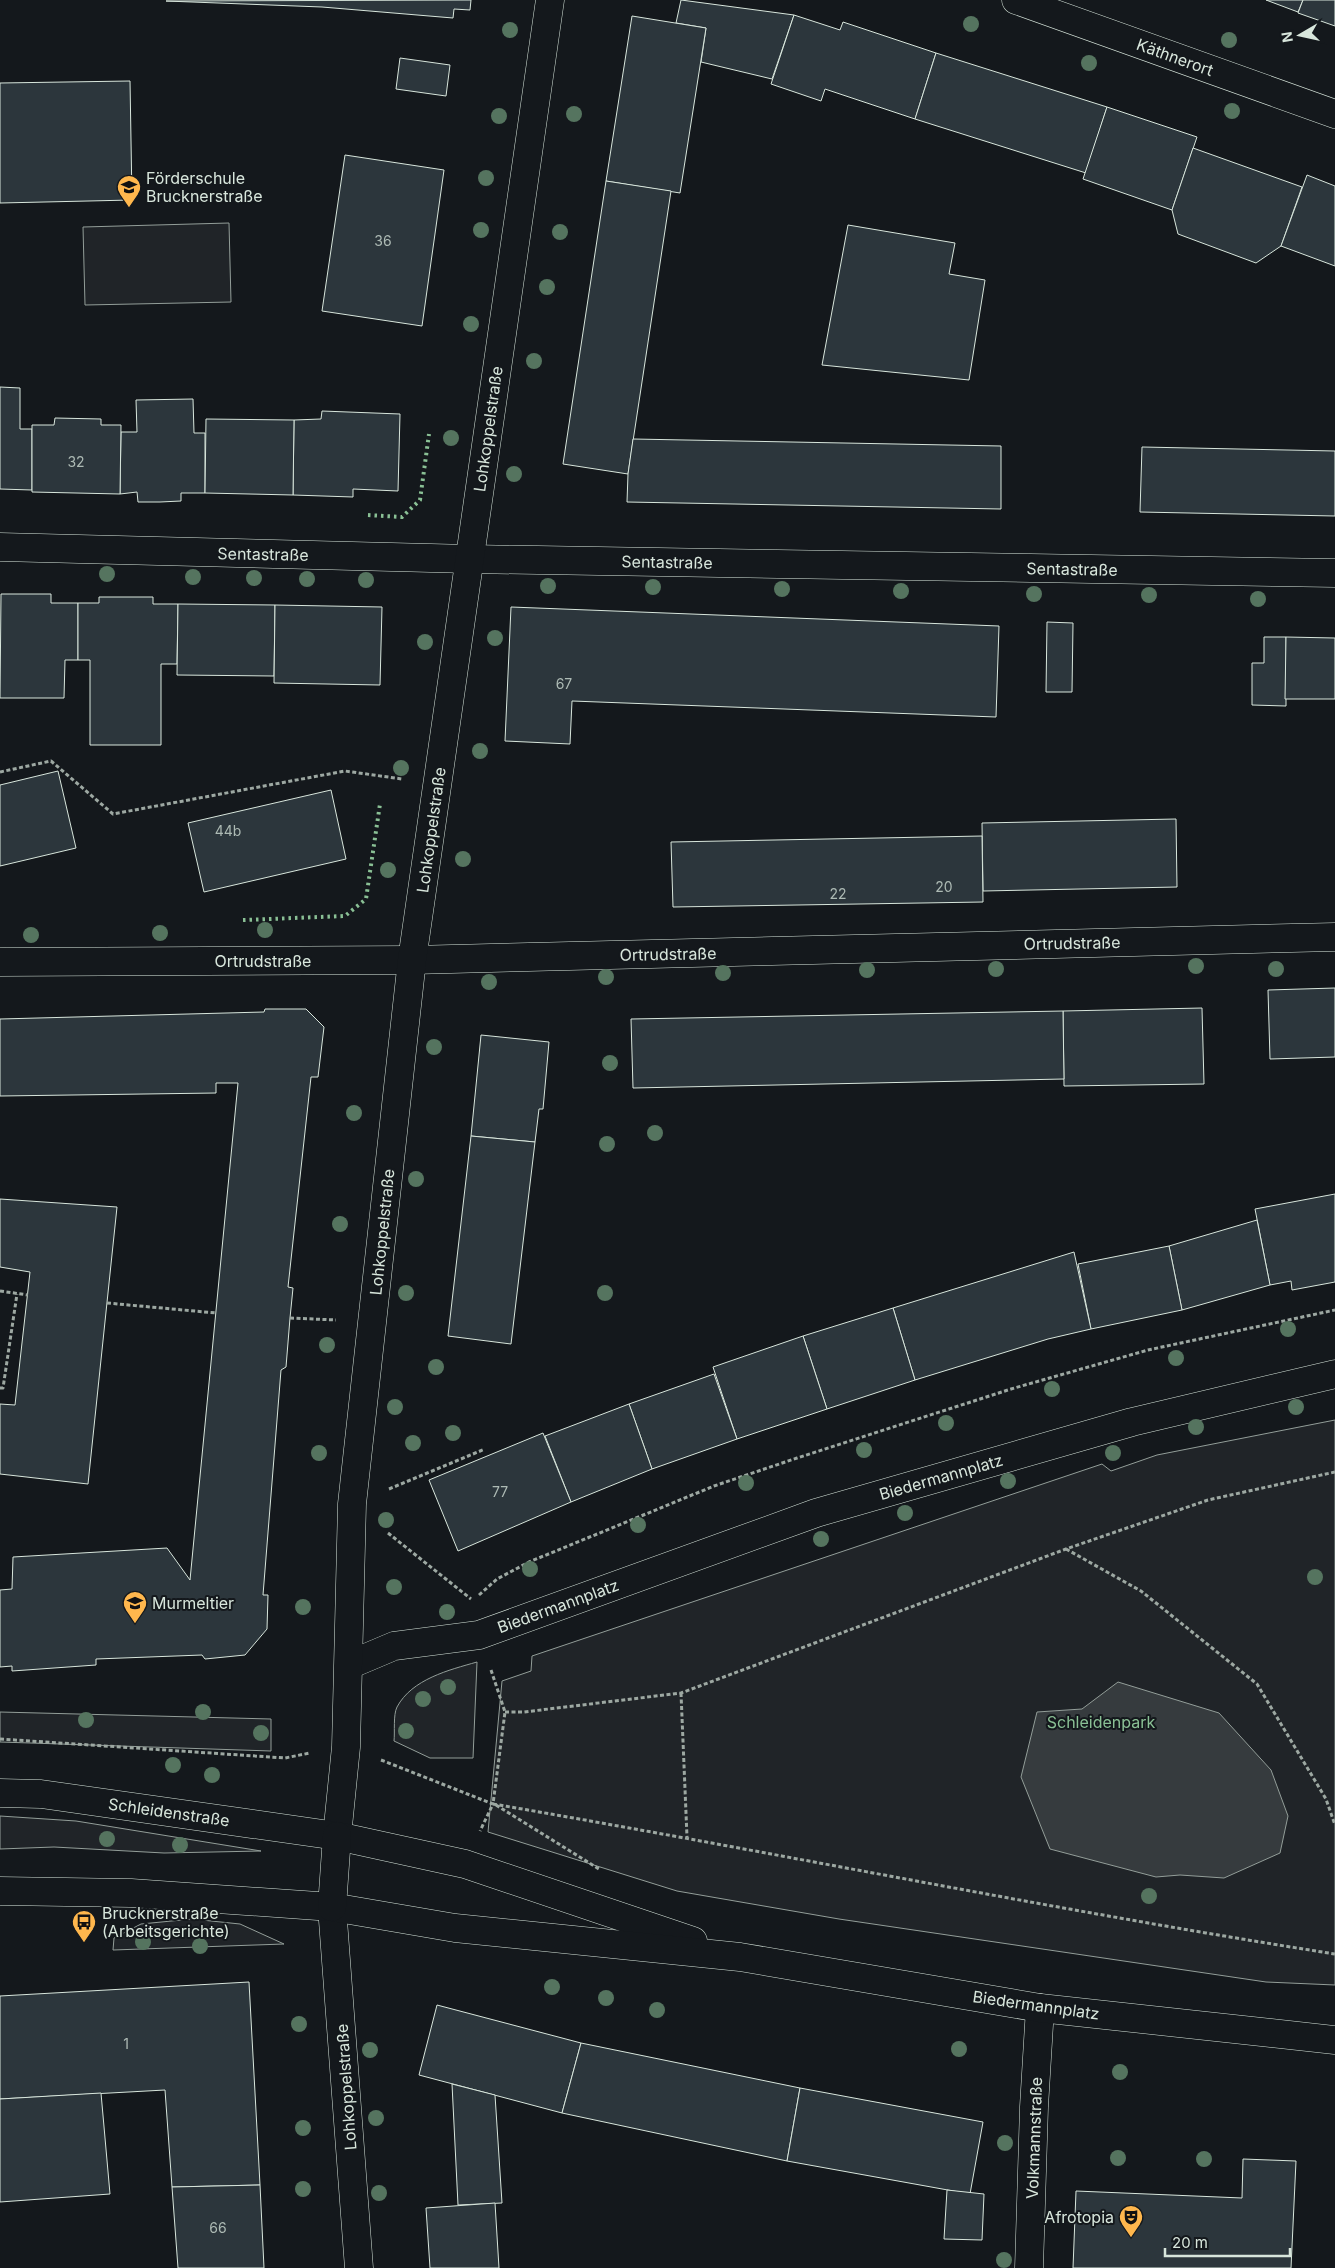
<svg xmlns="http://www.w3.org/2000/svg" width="1335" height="2268" viewBox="0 0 1335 2268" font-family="Inter,sans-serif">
<rect width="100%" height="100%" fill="#14181c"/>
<!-- green -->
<g fill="#202428" stroke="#939e99">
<path d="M229,223L231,302L85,305L83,227Z"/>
<path d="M1335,1420V1985L1266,1982L839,1919L677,1891L488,1832L502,1681L531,1671L532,1656L1102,1464L1111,1471L1157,1455Z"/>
<path d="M477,1662L473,1758H430L394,1741C395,1732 393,1715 397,1707C412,1679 449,1670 477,1662Z"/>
<path d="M0,1712L271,1719V1751L0,1742Z"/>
<path d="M0,1816L76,1821L261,1851L164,1853L54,1847L0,1849Z"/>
<path d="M192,1919L240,1924L284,1944L113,1950L114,1938L141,1924Z"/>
</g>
<!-- water -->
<path fill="#363b3e" stroke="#939e99" d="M1118,1682L1219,1713L1271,1770L1288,1816L1280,1853L1224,1878L1180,1875L1156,1877L1050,1849L1021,1777L1037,1712L1082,1709Z"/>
<!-- building -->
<g fill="#2c363c" stroke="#d8e6dc">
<path d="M471,0L470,10L454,9L453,18L322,7L166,1Z"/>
<path d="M681,0L794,15L772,79L701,62L706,28L676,23Z"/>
<path d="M1266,0H1303L1298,12Z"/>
<path d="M1303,0H1335V26L1298,13Z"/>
<path d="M794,15L840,30L843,22L936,53L915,119L825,89L821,101L771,84Z"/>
<path d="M632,16L706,28L680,193L606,181Z"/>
<path d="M936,53L1107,107L1086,173L915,119Z"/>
<path d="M400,58L450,65L446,96L396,89Z"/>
<path d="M130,81L132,200L0,203V83Z"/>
<path d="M1107,107L1197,137L1172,210L1083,179Z"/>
<path d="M1193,148L1302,187L1281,246L1256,263L1178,234L1172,210Z"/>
<path d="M345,155L444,170L422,326L322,311Z"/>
<path d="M1307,175L1335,186V266L1281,246Z"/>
<path d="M606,181L671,191L628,474L563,464Z"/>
<path d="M848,225L955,243L949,274L985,280L969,380L822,365Z"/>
<path d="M0,387L20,388V429H32V490L0,489Z"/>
<path d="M193,399L194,433H205V493H181V501L160,502H138L137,492L120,494L121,432H137L136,400Z"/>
<path d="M322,411L400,414L398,491L353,489V497L293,495L294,420L321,419Z"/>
<path d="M55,418L101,419V425H121L120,494L32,492V425H54Z"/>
<path d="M206,419L294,420L293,495L205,493Z"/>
<path d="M633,439L1001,446V509L627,502L628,474Z"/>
<path d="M1142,447L1335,451V516L1140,512Z"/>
<path d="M1,594H51V603H78V660H65L64,698H0Z"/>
<path d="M99,597H153V604H178L177,664H161V745H90V660H78V603H99Z"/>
<path d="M178,604L275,605L274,676L177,675Z"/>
<path d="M275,605L382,607L380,685L274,683Z"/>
<path d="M511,607L999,626L996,717L572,701L570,744L505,741Z"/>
<path d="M1047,622L1073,623L1072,692H1046Z"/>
<path d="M1264,637H1286V706L1252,705V663H1264Z"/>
<path d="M1286,637L1335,638V699H1285Z"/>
<path d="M58,771L76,848L0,866V785Z"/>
<path d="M331,790L346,859L204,892L188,823Z"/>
<path d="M1176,819L1177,887L983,891L982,823Z"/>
<path d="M982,836L983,902L673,907L671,842Z"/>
<path d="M1335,988V1057L1270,1059L1268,990Z"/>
<path d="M1202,1008L1204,1084L1064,1086L1063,1011Z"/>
<path d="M265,1009H306L324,1027L318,1077H311L288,1287L293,1288L290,1318L286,1367L281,1370L263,1595H268L267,1629L245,1655L205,1659L202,1655L96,1659V1665L12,1671V1666L0,1667V1590L12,1589L13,1557L167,1548L190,1580L238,1083H216V1093L0,1096V1019L264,1012Z"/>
<path d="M1063,1011L1064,1079L633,1088L631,1019Z"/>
<path d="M481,1035L549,1042L543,1109H539L535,1142L471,1136Z"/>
<path d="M471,1136L535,1142L511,1344L448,1336Z"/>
<path d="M1335,1194V1282L1292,1290L1291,1281L1270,1285L1255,1209Z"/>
<path d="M0,1199L117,1207L88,1484L0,1474V1404L15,1405L30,1272L0,1267Z"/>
<path d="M1257,1220L1270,1285L1182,1310L1169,1246Z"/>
<path d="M1169,1246L1182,1310L1091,1329L1078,1264Z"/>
<path d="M1074,1252L1091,1329L1048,1339L915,1380L893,1308Z"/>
<path d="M893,1308L915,1380L827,1409L803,1336Z"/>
<path d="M803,1336L827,1409L737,1439L713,1367Z"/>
<path d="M714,1374L737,1439L652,1469L629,1404Z"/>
<path d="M629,1404L652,1469L571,1502L545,1436Z"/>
<path d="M543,1433L571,1502L458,1551L429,1480Z"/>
<path d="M249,1982L260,2185L172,2187L165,2090L0,2099V1996Z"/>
<path d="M437,2005L581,2043L562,2113L419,2075Z"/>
<path d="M581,2043L800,2088L787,2161L562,2113Z"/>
<path d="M452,2084L495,2095L502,2203L458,2205Z"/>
<path d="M800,2088L983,2122L970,2194L787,2161Z"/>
<path d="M101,2093L110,2194L0,2202V2099Z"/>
<path d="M1243,2159L1296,2161L1291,2268H1073L1076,2191L1242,2198Z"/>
<path d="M260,2185L264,2268H178L172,2187Z"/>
<path d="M947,2190L984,2194L982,2240L944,2239Z"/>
<path d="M495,2203L499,2268H430L426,2208Z"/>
</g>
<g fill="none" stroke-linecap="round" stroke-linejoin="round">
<!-- minor casing -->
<g stroke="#d8e6dc" stroke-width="29">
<g id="minor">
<path d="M1016,0L1335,114"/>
<path d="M0,547L470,559L1335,573"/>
<path d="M0,962L412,960L1335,937"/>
<path d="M349,1665L394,1646L479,1635L816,1513L1132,1422L1335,1374"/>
<path d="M337,1836L346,1747L352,1504L412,960L550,0"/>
<path d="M332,1907L359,2268"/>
<path d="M1029,2268L1034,2107L1040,2008"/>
</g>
</g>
<!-- secondary casing -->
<g stroke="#d8e6dc" stroke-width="29">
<g id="secondary">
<path d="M0,1793L41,1794L337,1836L465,1864L693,1941"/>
<path d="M0,1891L131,1893L332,1907L455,1928L740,1957L1040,2008L1335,2040"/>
<path d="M332,1907L337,1836"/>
</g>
</g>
<!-- path -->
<g stroke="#9da8a2" stroke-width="3" stroke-dasharray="4 2.5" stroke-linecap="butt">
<path d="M0,772L51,761L113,814L345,771L402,779"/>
<path d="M0,1291L28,1295"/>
<path d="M107,1303L216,1313"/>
<path d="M290,1318L336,1320"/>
<path d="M0,1388H3L17,1294"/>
<path d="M389,1489L485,1449"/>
<path d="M388,1533L471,1599"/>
<path d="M1066,1549L1141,1591L1257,1684L1326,1799L1335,1825"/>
<path d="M479,1595L497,1579L529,1562L714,1486L797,1458L1011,1389L1148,1350L1335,1310"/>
<path d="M491,1670L505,1712L493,1804"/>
<path d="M681,1693L687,1837"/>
<path d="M505,1712H524L681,1693L1066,1549L1208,1500L1335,1472"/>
<path d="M0,1739L285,1758L310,1753"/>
<path d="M381,1760L493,1804L480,1831"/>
<path d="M493,1804C774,1852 1053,1910 1335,1954"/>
<path d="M496,1805L599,1869"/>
</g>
<!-- minor -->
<use href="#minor" stroke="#14181c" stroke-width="28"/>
<!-- secondary -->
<use href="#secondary" stroke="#14181c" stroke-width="28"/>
<!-- hedge -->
<g stroke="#8ac095" stroke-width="4" stroke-dasharray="2.5 4" stroke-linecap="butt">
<path d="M368,515L402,517L420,500L429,434"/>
<path d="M243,920L345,916L366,899L380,804"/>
</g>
</g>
<!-- trees -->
<g fill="#55745f">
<circle cx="971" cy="24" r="8"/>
<circle cx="510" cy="30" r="8"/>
<circle cx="1229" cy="40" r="8"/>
<circle cx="1089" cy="63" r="8"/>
<circle cx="1232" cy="111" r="8"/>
<circle cx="574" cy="114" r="8"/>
<circle cx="499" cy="116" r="8"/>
<circle cx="486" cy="178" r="8"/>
<circle cx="481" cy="230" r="8"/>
<circle cx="560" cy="232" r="8"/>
<circle cx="547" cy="287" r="8"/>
<circle cx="471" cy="324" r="8"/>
<circle cx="534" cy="361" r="8"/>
<circle cx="451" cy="438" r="8"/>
<circle cx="514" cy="474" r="8"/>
<circle cx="107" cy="574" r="8"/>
<circle cx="193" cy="577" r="8"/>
<circle cx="254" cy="578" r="8"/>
<circle cx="307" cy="579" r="8"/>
<circle cx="366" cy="580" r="8"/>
<circle cx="548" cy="586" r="8"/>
<circle cx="653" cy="587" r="8"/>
<circle cx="782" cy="589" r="8"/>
<circle cx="901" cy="591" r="8"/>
<circle cx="1034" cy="594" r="8"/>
<circle cx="1149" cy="595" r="8"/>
<circle cx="1258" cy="599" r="8"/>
<circle cx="495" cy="638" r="8"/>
<circle cx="425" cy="642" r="8"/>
<circle cx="480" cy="751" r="8"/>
<circle cx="401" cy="768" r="8"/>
<circle cx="463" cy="859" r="8"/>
<circle cx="388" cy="870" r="8"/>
<circle cx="265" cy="930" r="8"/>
<circle cx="160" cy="933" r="8"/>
<circle cx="31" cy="935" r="8"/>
<circle cx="1196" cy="966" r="8"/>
<circle cx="996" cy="969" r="8"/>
<circle cx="1276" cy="969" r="8"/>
<circle cx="867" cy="970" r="8"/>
<circle cx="723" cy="973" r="8"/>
<circle cx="606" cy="977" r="8"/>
<circle cx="489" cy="982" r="8"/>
<circle cx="434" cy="1047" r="8"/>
<circle cx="610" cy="1063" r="8"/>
<circle cx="354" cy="1113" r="8"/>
<circle cx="655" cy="1133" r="8"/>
<circle cx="607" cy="1144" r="8"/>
<circle cx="416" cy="1179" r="8"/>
<circle cx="340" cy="1224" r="8"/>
<circle cx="406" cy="1293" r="8"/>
<circle cx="605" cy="1293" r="8"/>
<circle cx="1288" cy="1329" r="8"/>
<circle cx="327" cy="1345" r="8"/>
<circle cx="1176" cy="1358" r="8"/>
<circle cx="436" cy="1367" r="8"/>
<circle cx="1052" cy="1389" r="8"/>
<circle cx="395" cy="1407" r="8"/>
<circle cx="1296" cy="1407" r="8"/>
<circle cx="946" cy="1423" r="8"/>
<circle cx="1196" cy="1427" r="8"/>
<circle cx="453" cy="1433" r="8"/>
<circle cx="413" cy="1443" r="8"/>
<circle cx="864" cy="1450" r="8"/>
<circle cx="319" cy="1453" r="8"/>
<circle cx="1113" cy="1453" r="8"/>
<circle cx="1008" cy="1481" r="8"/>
<circle cx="746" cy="1483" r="8"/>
<circle cx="905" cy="1513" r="8"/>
<circle cx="386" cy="1520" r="8"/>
<circle cx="638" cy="1525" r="8"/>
<circle cx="821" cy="1539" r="8"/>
<circle cx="530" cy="1569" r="8"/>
<circle cx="1315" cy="1577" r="8"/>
<circle cx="394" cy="1587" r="8"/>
<circle cx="303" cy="1607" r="8"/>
<circle cx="447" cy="1612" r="8"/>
<circle cx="448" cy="1687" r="8"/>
<circle cx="423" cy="1699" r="8"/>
<circle cx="203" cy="1712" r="8"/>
<circle cx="86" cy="1720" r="8"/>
<circle cx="406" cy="1731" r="8"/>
<circle cx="261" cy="1733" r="8"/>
<circle cx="173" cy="1765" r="8"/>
<circle cx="212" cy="1775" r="8"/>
<circle cx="107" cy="1839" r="8"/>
<circle cx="180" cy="1845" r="8"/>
<circle cx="1149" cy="1896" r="8"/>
<circle cx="143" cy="1942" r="8"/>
<circle cx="200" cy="1946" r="8"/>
<circle cx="552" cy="1987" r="8"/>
<circle cx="606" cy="1998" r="8"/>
<circle cx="657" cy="2010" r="8"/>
<circle cx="299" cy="2024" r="8"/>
<circle cx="959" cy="2049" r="8"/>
<circle cx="370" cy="2050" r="8"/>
<circle cx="1120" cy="2072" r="8"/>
<circle cx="376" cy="2118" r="8"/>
<circle cx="303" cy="2128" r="8"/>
<circle cx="1005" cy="2143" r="8"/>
<circle cx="1118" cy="2158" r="8"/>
<circle cx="1204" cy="2159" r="8"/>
<circle cx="303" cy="2189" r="8"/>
<circle cx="379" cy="2193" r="8"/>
<circle cx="1004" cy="2260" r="8"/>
</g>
<!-- icons -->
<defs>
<g id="school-pin" transform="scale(1.25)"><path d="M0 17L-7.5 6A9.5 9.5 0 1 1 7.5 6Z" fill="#ffb74d" stroke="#14181c"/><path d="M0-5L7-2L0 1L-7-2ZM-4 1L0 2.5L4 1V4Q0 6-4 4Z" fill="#111"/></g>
<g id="bus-pin" transform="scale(1.25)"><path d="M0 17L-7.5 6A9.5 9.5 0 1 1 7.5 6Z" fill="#ffb74d" stroke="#14181c"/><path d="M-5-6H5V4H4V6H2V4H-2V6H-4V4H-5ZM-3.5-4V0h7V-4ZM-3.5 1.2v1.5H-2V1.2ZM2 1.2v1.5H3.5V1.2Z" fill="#111"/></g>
<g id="theatre-pin" transform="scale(1.25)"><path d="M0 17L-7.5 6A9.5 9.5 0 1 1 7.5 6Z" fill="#ffb74d" stroke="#14181c"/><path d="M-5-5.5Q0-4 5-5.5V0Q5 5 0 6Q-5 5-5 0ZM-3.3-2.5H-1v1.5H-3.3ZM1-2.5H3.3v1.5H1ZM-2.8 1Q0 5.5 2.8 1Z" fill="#111"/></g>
</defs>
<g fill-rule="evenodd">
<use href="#school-pin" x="129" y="187"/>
<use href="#school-pin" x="135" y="1603"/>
<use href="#bus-pin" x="84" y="1922"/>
<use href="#theatre-pin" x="1131" y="2217"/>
</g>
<g text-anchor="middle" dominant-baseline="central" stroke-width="4" stroke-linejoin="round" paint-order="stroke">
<!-- number labels -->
<g font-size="14" fill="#adbab4">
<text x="383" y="240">36</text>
<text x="76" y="461">32</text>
<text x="564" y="683">67</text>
<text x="228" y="830">44b</text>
<text x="944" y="886">20</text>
<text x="838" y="893">22</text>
<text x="500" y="1491">77</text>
<text x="126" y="2043">1</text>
<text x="218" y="2227">66</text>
</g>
<!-- street labels -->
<g font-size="16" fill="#d8e6dc" stroke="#14181c">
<text transform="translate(1175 57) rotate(20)">Käthnerort</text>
<text transform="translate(488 429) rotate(-82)">Lohkoppelstraße</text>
<text transform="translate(263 554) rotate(1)">Sentastraße</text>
<text transform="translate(667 562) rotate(1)">Sentastraße</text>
<text transform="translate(1072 569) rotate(1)">Sentastraße</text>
<text transform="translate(431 830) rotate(-82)">Lohkoppelstraße</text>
<text transform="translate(1072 943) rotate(-1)">Ortrudstraße</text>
<text transform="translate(668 954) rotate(-1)">Ortrudstraße</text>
<text x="263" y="961">Ortrudstraße</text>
<text transform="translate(382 1232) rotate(-84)">Lohkoppelstraße</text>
<text transform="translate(941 1477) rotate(-16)">Biedermannplatz</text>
<text transform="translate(558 1606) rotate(-20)">Biedermannplatz</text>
<text transform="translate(169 1812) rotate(8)">Schleidenstraße</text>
<text transform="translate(1036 2005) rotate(8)">Biedermannplatz</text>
<text transform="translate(346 2087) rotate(-94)">Lohkoppelstraße</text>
<text transform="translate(1034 2138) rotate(-88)">Volkmannstraße</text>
</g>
<!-- poi labels -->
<g font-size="16" fill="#d8e6dc" stroke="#14181c" text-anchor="start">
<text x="146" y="178">Förderschule<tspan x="146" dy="18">Brucknerstraße</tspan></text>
<text x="152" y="1603">Murmeltier</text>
<text x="102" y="1913">Brucknerstraße<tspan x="102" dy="18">(Arbeitsgerichte)</tspan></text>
<text x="1114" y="2217" text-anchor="end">Afrotopia</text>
</g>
<!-- park labels -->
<g font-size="16" fill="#8ac095" stroke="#14181c">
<text x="1101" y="1722">Schleidenpark</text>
</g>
</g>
<!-- north arrow -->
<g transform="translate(1300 35) rotate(261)" stroke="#14181c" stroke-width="4" paint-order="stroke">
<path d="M0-4L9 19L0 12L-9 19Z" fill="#d8e6dc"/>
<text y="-8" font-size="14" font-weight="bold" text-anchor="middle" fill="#d8e6dc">N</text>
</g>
<!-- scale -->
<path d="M1165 2248v8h125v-8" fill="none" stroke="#d8e6dc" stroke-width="2.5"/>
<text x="1172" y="2248" font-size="15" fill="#d8e6dc" stroke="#14181c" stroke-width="4" paint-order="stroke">20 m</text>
</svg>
